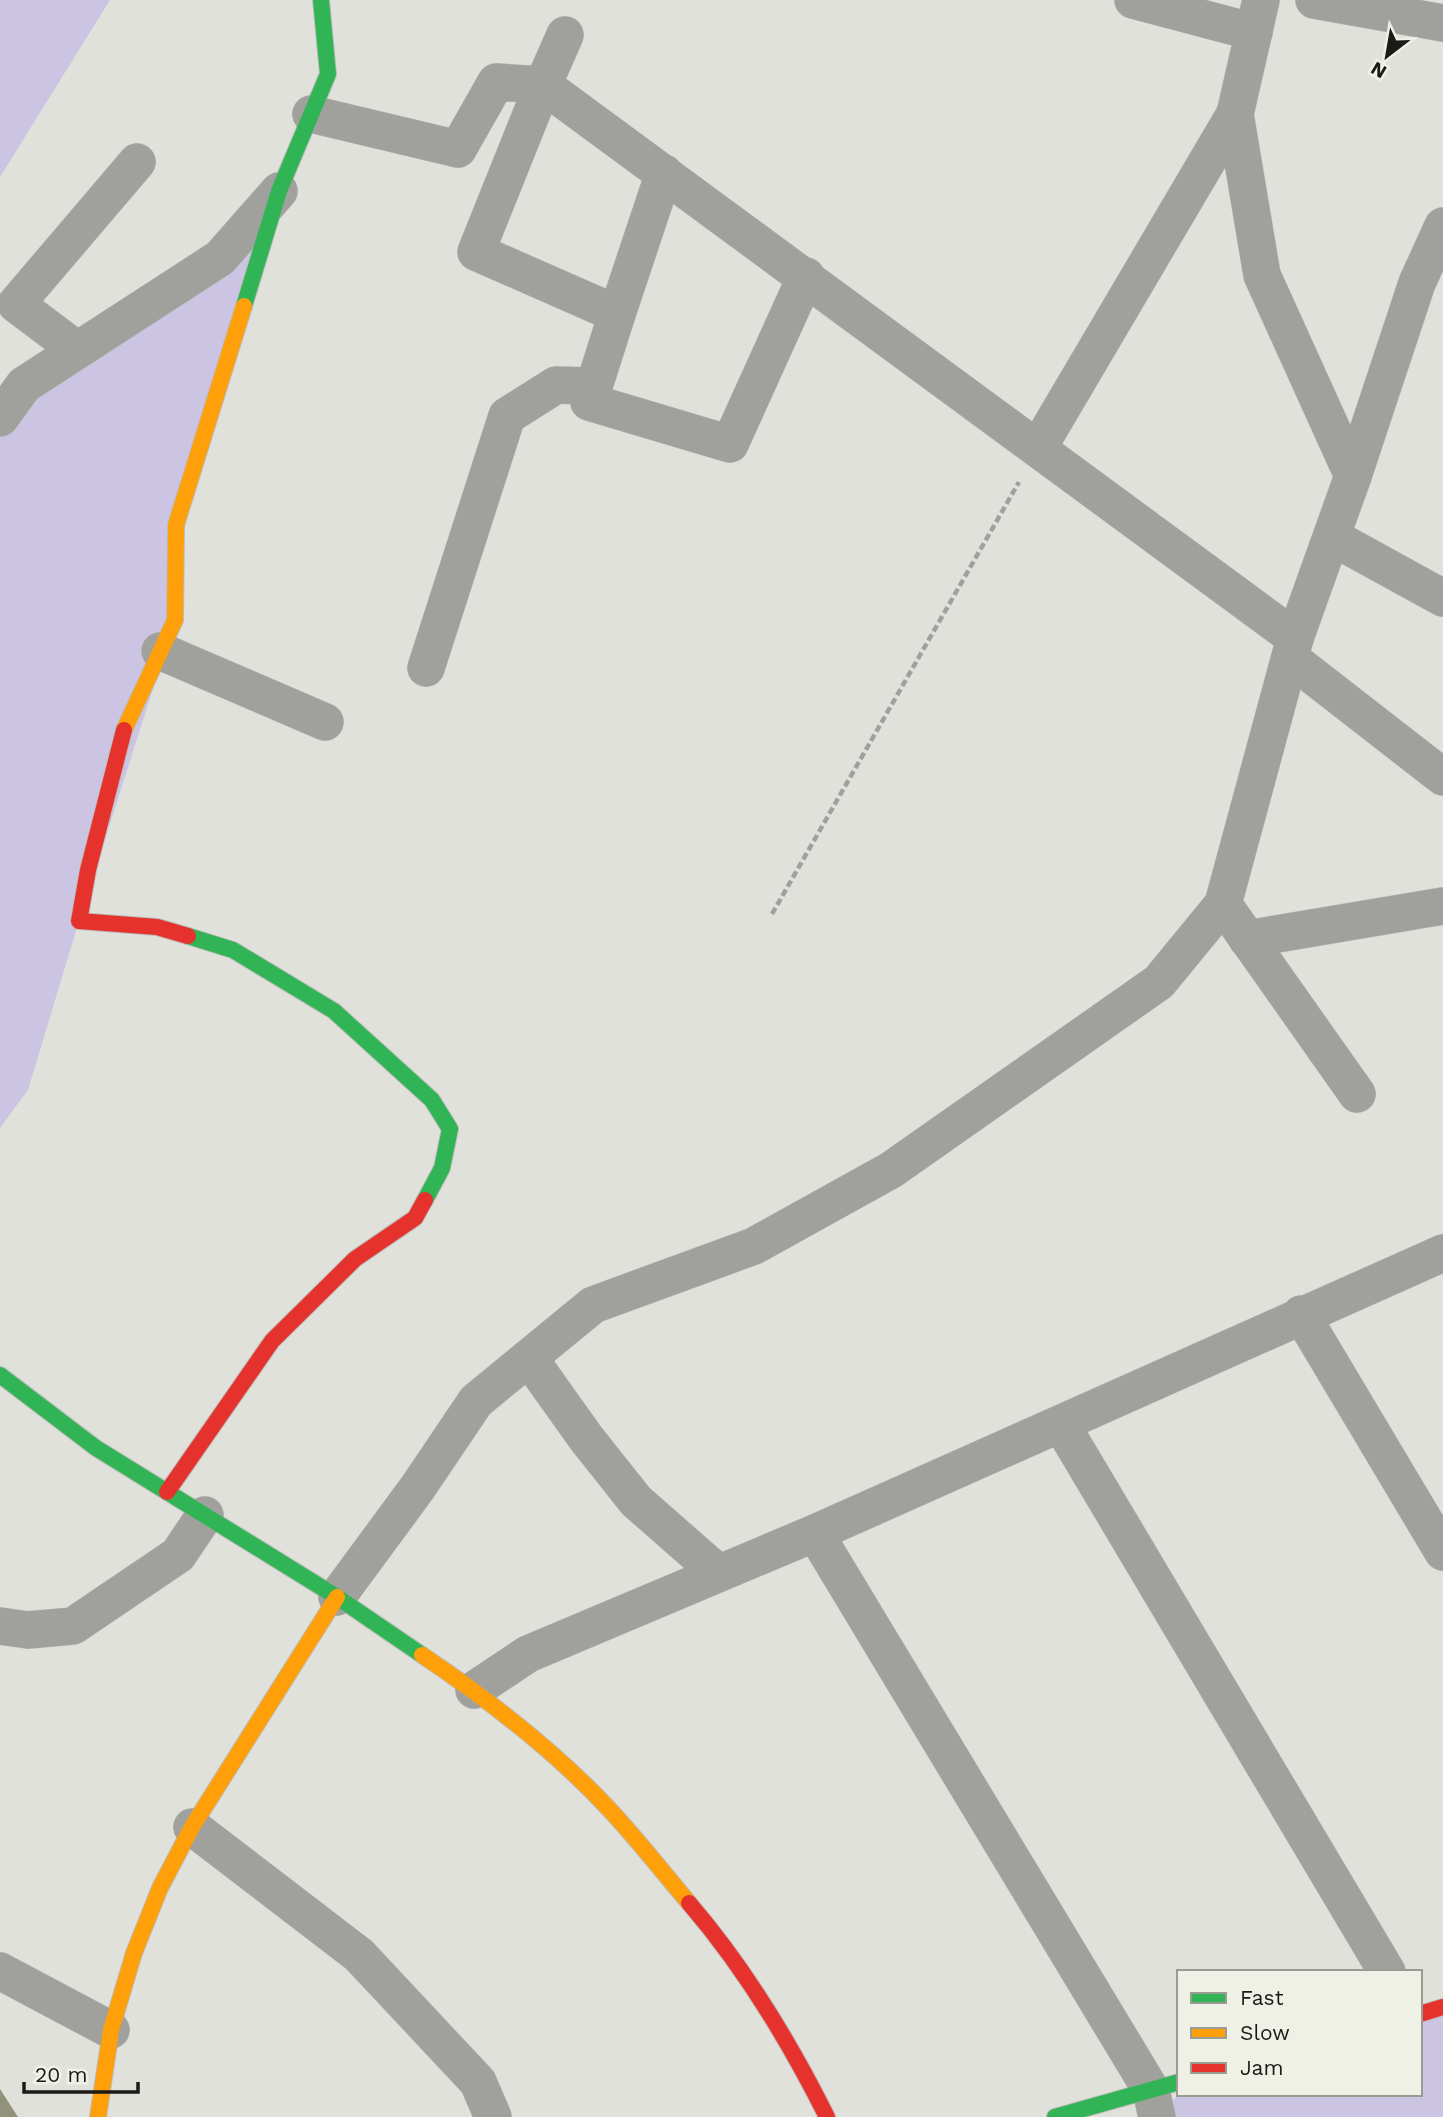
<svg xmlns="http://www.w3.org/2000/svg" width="1443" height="2117" viewBox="0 0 1443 2117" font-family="'Work Sans',sans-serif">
<rect width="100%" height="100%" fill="#e1e1dc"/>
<!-- green -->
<g fill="#ccc4e3">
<path d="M0,0H110L0,177Z"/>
<path d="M279,191L176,525L175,620L79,921L28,1090L0,1128V418Z"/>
<path d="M1443,2007V2117H1157L1179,2094H1420V2014Z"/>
</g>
<!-- building -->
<path fill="#92927a" d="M0,2089L18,2117H0Z"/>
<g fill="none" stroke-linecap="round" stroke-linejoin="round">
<!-- street casing -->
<g stroke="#bcbdb9" stroke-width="38">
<g id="street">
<path d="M1133,0L1254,32"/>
<path d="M1261,0L1235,114L1262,275L1353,476"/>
<path d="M1314,0L1443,23"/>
<path d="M311,114L458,149L496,82L543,85L565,35"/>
<path d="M806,276L730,444L589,402L617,314L476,252L543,85L1295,638"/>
<path d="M617,314L664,173"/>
<path d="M77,350L16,304L137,162"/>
<path d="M0,418L24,385L220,258L279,191"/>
<path d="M1038,448L1235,114"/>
<path d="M1332,537L1443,598"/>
<path d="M160,651L325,722"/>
<path d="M1290,658L1443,777"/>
<path d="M426,668L507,416L556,385L594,386"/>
<path d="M1223,904L1357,1094"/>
<path d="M1247,939L1443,906"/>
<path d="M1301,1314L1443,1552"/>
<path d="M529,1358L586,1438L636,1501L717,1572"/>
<path d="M1061,1424L1387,1972"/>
<path d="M815,1533L1151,2090L1157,2117"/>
<path d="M337,1597L418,1487L476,1401L593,1305L754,1246L891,1170L1159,982L1223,904L1295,638L1353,476L1417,283L1443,226"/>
<path d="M0,1626L28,1630L73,1626L178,1555L205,1515"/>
<path d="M474,1690L528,1654L815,1533L1443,1253"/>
<path d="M192,1827L359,1955L478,2082L493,2117"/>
<path d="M0,1971L111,2030"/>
</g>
</g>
<!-- fast casing -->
<g stroke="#bcbdb9" stroke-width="18">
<g id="fast">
<path d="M244,306L279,191L328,74L321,0"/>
<path d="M188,936L233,950L334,1011L432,1100L450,1129L442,1168L425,1200"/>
<path d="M0,1375L96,1448L337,1597L422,1655"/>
<path d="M1055,2117L1179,2082"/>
</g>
</g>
<!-- slow casing -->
<g stroke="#bcbdb9" stroke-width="18">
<g id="slow">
<path d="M124,730L175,620L176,525L244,306"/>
<path d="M422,1655C489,1700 554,1750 609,1809C637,1839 662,1871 689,1903"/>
<path d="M98,2117L111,2030L134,1953L160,1888L192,1827L337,1597"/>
</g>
</g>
<!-- jam casing -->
<g stroke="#bcbdb9" stroke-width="18">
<g id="jam">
<path d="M124,730L88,870L79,921L157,927L188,936"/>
<path d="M167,1492L272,1341L355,1259L415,1218L425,1200"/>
<path d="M689,1903C744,1967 789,2041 827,2117"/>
<path d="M1420,2014L1443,2007"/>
</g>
</g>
<!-- path -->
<path stroke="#a0a09e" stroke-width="4.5" stroke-dasharray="7 3.5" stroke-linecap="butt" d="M772,914L1019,482"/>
<!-- street -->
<use href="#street" stroke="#a0a09d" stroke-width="37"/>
<!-- fast -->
<use href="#fast" stroke="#30b455" stroke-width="16"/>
<!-- slow -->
<use href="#slow" stroke="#ff9f0a" stroke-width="16"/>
<!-- jam -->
<use href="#jam" stroke="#e5322d" stroke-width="16"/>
</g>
<!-- legend -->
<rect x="1177" y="1970" width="245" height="126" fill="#f0f1e6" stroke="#9a9b93" stroke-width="2"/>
<rect x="1191" y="1993" width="35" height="10" fill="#30b455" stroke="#9a9b93" stroke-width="2"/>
<text x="1240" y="2005" font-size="21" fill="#1a1b17">Fast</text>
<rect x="1191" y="2028" width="35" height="10" fill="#ff9f0a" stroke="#9a9b93" stroke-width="2"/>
<text x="1240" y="2040" font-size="21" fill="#1a1b17">Slow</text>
<rect x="1191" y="2063" width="35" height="10" fill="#e5322d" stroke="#9a9b93" stroke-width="2"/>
<text x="1240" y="2075" font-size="21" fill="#1a1b17">Jam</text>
<!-- north arrow -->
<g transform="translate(1387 56) rotate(211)" stroke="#f0f1e6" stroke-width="5" paint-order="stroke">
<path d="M0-5L12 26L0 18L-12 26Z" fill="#1a1b17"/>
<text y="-10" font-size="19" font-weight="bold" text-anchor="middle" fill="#1a1b17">N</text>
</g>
<!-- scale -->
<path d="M24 2082v10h114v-10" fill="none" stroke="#1a1b17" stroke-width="3.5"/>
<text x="35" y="2082" font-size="21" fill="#1a1b17" stroke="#f0f1e6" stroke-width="5" paint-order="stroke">20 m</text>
</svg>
